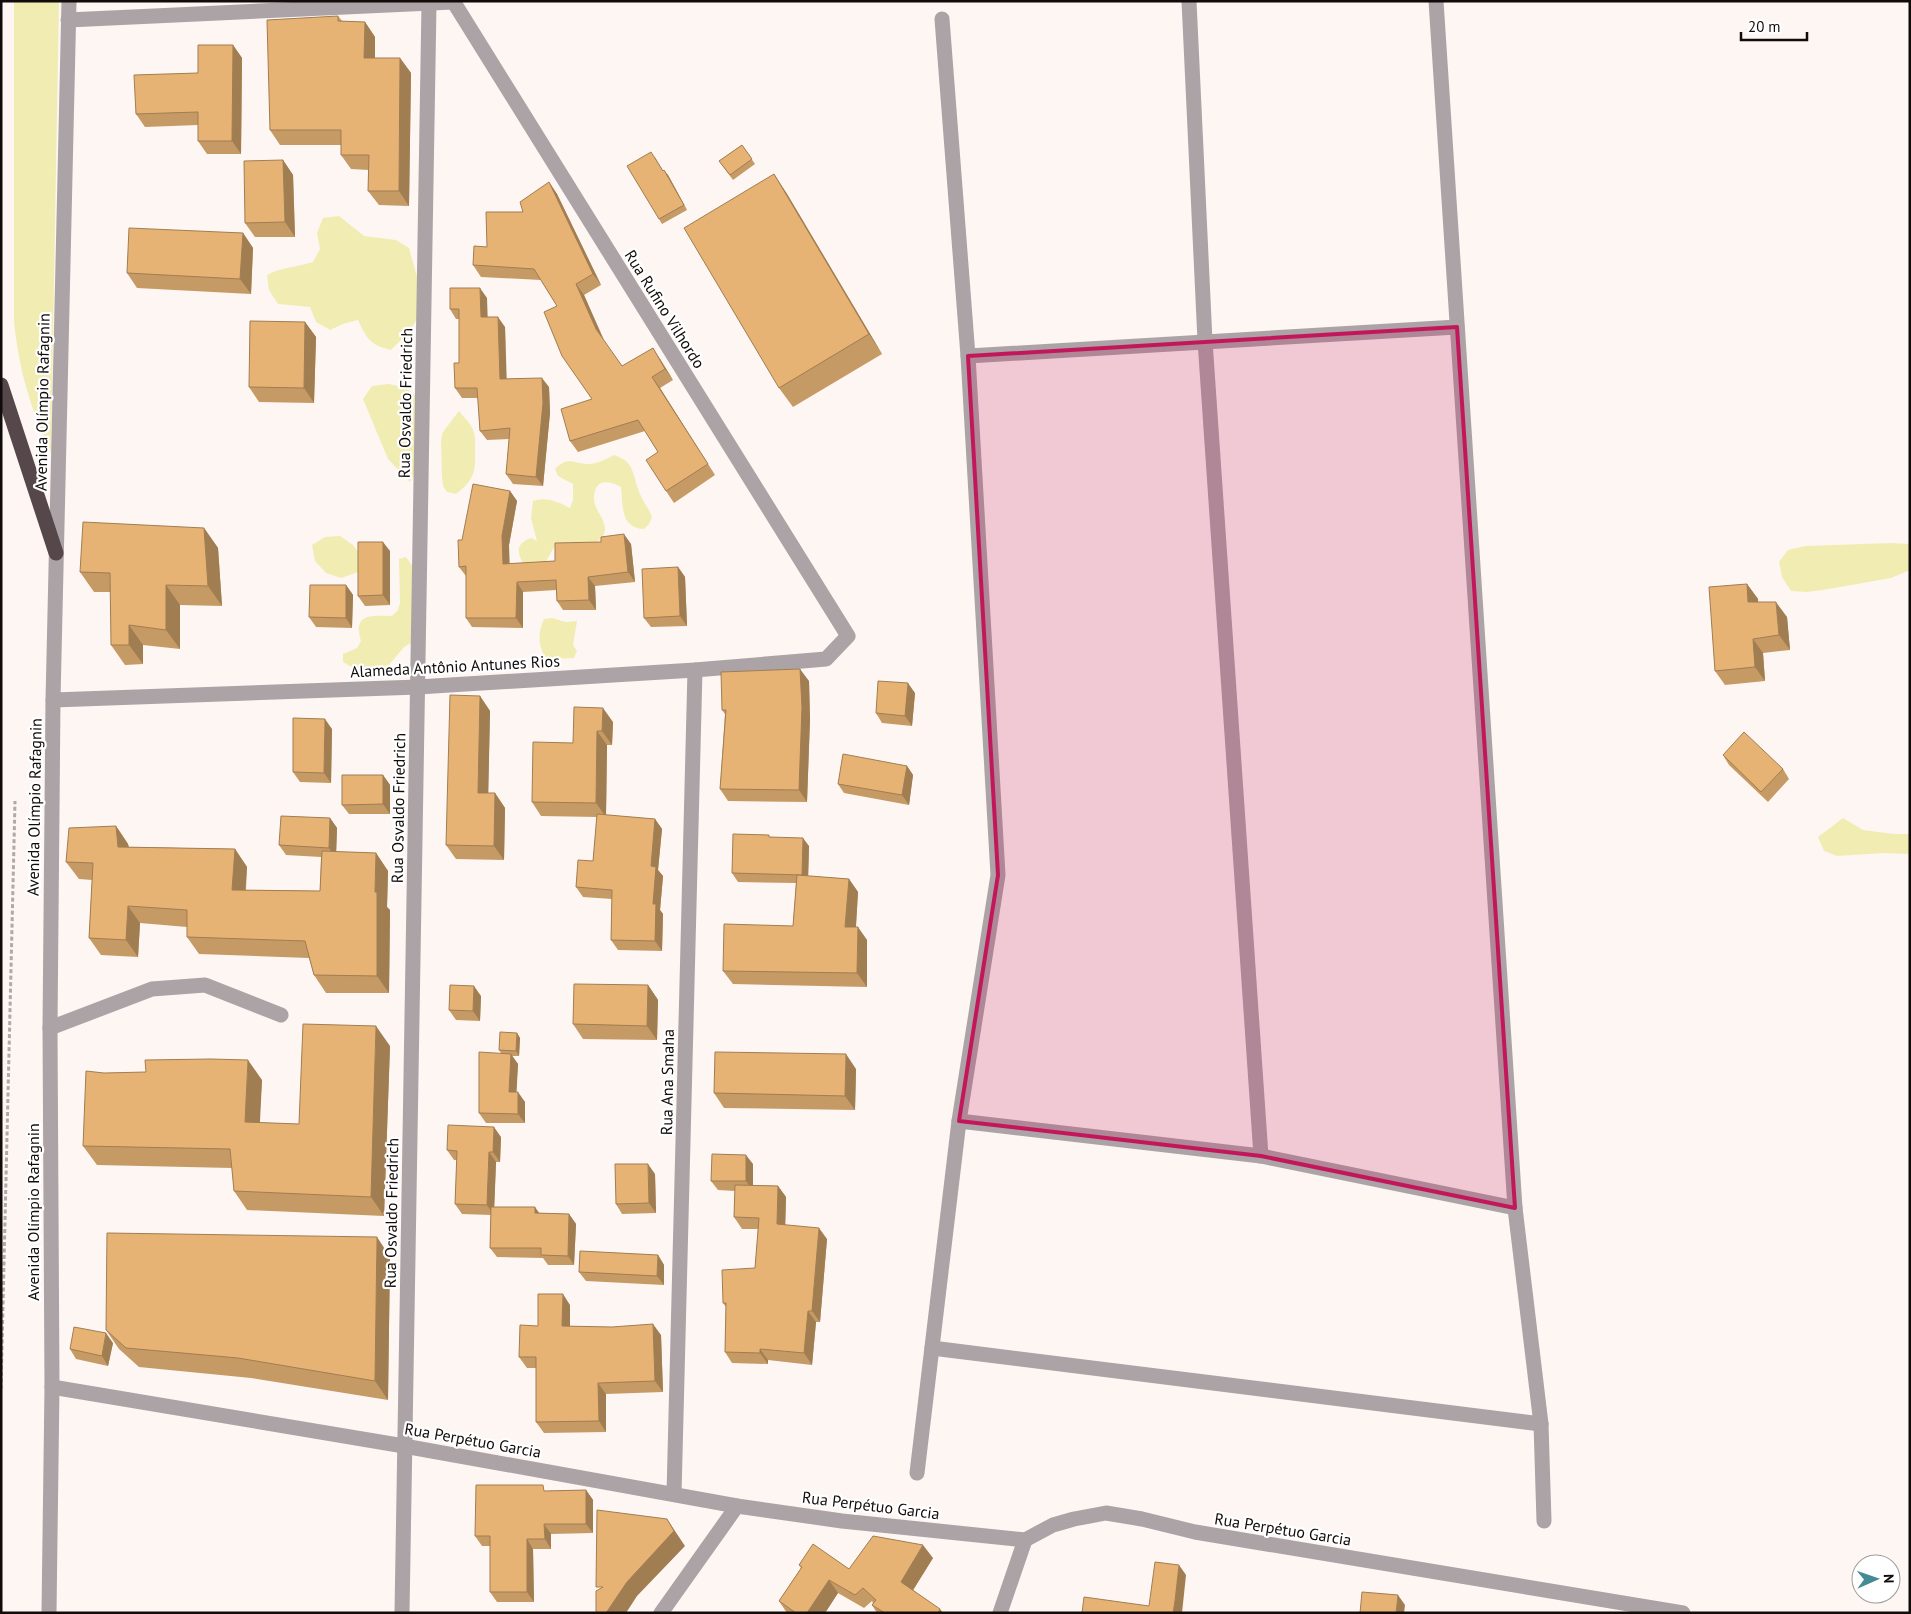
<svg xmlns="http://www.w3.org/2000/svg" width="1911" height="1614" viewBox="0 0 1911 1614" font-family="'PT Sans',sans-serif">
<rect width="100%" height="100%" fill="#fdf6f3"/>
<!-- green -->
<g fill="#f1edb2">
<path d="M14,1H59L51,452C30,408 19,370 14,322Z"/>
<path d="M339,216L364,236L396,240L409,248C415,273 430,304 412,327C406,335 398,343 391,350C370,345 367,339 358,320L343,324L330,330L316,322L310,307L278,304L269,290L267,275C282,267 297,267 313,262L320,249L317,233L323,218Z"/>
<path d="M388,384L405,387L416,396L424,455L410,482L388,459L363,399L372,386Z"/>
<path d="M459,411C463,417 471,423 473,430C476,436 475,443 475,450C476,472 474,480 456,494L447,492L443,486L442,478L441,440L443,432Z"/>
<path d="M614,455C637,462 632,478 641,496C644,503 649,509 652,517L649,524L644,529C620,528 623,505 621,487C613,482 598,478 595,491C590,507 604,515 605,528C605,532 604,535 601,538C590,550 571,539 556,544L545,563H523C516,551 517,543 531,538L537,541L531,518L533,501C546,496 559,502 570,508L573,500V484L558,476L555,469C568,455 575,464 590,464C599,463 606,459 614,455Z"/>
<path d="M340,536L353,545L362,557L358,572L341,578L326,573L315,561L312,545L325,537Z"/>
<path d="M1891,543L1910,544V570L1891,578L1823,590L1807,592L1791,591L1782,577L1779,562L1788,550L1805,546Z"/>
<path d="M406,557L416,571L417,640L404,647L388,666L373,674H364L343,662V654L357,648L361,641C352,612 373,616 392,616L398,610L400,603L399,559Z"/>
<path d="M552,618L566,622L577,621L573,645L577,651L574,658L551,659L544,656C538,642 538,633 544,619Z"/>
<path d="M1843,818L1863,830L1894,834H1910V854L1884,853L1837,856L1824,851L1818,837Z"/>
</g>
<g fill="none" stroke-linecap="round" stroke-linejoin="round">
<!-- path -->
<path stroke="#b0a9a7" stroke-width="3" stroke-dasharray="4 2.5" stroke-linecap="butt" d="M1,1389L15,801"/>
<!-- minor -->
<g stroke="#aba3a5" stroke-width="15">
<path d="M1189,1L1205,341L1261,1156"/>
<path d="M1436,1L1515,1208L1541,1424L1544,1521"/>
<path d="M68,20L453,2"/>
<path d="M968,356L1457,327"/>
<path d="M53,700L418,687L695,670L826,659L848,636L453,1"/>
<path d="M50,1028L152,989L205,985L281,1015"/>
<path d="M959,1121L1261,1156L1515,1208"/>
<path d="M932,1348L1541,1424"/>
<path d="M52,1387L404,1446L737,1506L842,1521L1025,1540L1053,1525L1074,1519L1106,1513L1142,1519L1195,1532L1683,1613"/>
<path d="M917,1473L959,1121L998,875L968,356L942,19"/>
<path d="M674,1494L695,670"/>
<path d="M49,1613L52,1387L50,1028L53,700L69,1"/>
<path d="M402,1613L429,4"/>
<path d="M661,1613L737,1506"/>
<path d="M1000,1613L1025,1540"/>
</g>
<!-- highway -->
<path stroke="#56474b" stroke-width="15" d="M1,385L56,553"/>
</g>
<!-- wall -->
<g fill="#c69a65">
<path d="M338,16L342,21L365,22L375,37V58H400L411,73L409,206L379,205L368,191L369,170L351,169L341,155V145H280L270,130Z"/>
<path d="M233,45L242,58L241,154H207L198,141V125L145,127L136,114L198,73Z"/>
<path d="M742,145L755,164L733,180L719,161Z"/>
<path d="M655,157L663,171L668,175L687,210L662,224L659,219Z"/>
<path d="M283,160L293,175L295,237H255L245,223Z"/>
<path d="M774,174L787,194L882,354L793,407L779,388Z"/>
<path d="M549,182L557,194L601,285L584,295L603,340L622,366L660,359L673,380L660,388L715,475L674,503L666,491L658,452L645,431L578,452L570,441L592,399L557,306L541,280L481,277L473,265L487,247L523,212Z"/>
<path d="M243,233L253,248L251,294L137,288L127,273Z"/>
<path d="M487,298V317L505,327L506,379L549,387L550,413L543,486L513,484L506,474L509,439L487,440L480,431L478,398H462L455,388L459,363V319H456L450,309Z"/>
<path d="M305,322L316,337L314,403L259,402L249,387Z"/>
<path d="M510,491L517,501L509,545V564L555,561L631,544L635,582L595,586L596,610H563L557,601L556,590L523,592V628L472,627L466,618V576L459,567L462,540Z"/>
<path d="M204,528L218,548L222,606L180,605V649L143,645V664L125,665L111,645V592H94L80,572Z"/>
<path d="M390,551V605L365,606L358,596Z"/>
<path d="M678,567L685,577L687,626L651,627L644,618Z"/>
<path d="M1747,584L1758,599V602L1787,617L1790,650L1763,653L1765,681L1725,685L1715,671Z"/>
<path d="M346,585L353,595L352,628L316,627L309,617Z"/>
<path d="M809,681L810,719L807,802L728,801L720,789L725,714L722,710Z"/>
<path d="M915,693L912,726L882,723L876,713Z"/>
<path d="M480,696L490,711L488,793H495L505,808L504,860L456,859L446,845Z"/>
<path d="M613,722L612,745H607L606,815L655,819L662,829L658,870L663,876L660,910L663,914L662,951L618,950L611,940L612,899L583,897L576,887L593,861L597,817L541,816L532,802L573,743Z"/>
<path d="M332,729L331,783L300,782L293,772Z"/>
<path d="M1723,755L1783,769L1789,779L1768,802L1729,765Z"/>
<path d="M907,766L913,775L909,805L844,793L838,784Z"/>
<path d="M383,775L390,785V814H349L342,805Z"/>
<path d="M330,818L337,828L336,852L376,853L388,871L387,907L390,910L389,993H326L314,975L309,958L199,954L187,937V927L140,923L138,957L101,955L89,938L92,880L79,879L66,862L116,826L128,844L129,847L235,849L247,867L246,890L320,891L321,857L286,855L279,845Z"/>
<path d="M770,837L809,846L808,876L849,879L858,892L856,927L867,940V987L733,984L723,971L793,926L796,883L738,882L732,873Z"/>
<path d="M648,985L658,1000L657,1040L583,1039L573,1024Z"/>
<path d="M481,996L480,1021L456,1020L449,1010Z"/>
<path d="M517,1033L520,1038L519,1056H512L518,1064L516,1092L525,1102V1123H486L479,1113L501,1053L499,1050Z"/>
<path d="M390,1046L384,1216L247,1210L234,1191L232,1168L97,1165L83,1146L262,1080L259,1123L299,1124Z"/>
<path d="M856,1069L855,1110L724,1108L714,1093Z"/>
<path d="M501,1137L500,1162H496L494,1207L539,1213L569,1214L576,1224L574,1265H548L543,1258L497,1257L490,1248L491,1215L462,1214L455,1204L457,1160H454L447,1150Z"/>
<path d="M753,1164V1185L778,1186L786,1197L785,1225L827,1239L820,1322H816L812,1365L768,1360V1364L732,1363L725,1352L726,1307L723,1303L755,1268L758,1229H742L734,1217L735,1191L718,1190L711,1181Z"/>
<path d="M655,1174L656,1213L622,1214L616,1204Z"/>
<path d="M658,1255L664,1265V1285L586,1281L579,1272Z"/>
<path d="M390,1257L388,1400L251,1378L139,1367L119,1349L106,1330Z"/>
<path d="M570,1305V1326L661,1335L663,1392L606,1394V1432L544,1433L536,1422V1368H527L519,1357L538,1326Z"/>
<path d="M113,1343L108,1366L76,1359L70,1349Z"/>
<path d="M586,1490L593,1500V1533L551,1534V1549H533L534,1602H497L490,1592V1546H482L475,1536L547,1491Z"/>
<path d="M933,1558L913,1590L943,1613H877L872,1605L873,1603L872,1601L864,1608L838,1593L825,1613H787L779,1601L801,1568L799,1565L849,1569Z"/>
</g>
<!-- shaded-wall -->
<g fill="#a17d52">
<path d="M365,22L375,37V72L364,58Z"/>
<path d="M233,45L242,58L241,154L232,141Z"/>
<path d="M400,58L411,73L409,206L399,191Z"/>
<path d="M283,160L293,175L295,237L285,222Z"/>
<path d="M664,170L668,175L687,210L684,205Z"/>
<path d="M774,174L787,194L882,354L869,334Z"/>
<path d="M549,182L557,194L601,285L593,274Z"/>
<path d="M243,233L253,248L251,294L240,279Z"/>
<path d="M576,284L584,295L604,340L596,329Z"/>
<path d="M480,288L487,298L488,327L481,317Z"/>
<path d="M498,317L505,327L507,389L500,379Z"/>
<path d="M305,322L316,337L314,403L304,388Z"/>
<path d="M653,348L660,359L673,380L665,369Z"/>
<path d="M652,377L660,388L715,475L708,464Z"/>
<path d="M542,378L549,387L550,413L543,486L536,477Z"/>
<path d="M510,491L517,501L509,545L510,574L503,564L502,536Z"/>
<path d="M204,528L218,548L222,606L208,586Z"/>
<path d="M624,534L631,544L635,582L628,572Z"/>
<path d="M383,542L390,551V605L383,595Z"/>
<path d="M678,567L685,577L687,626L680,616Z"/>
<path d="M588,577L595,586L596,610L589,600Z"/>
<path d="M517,582L523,592V628L516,618Z"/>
<path d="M1747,584L1758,599L1759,616L1748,602Z"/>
<path d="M166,585L180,605V649L166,630Z"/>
<path d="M346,585L353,595L352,628L346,618Z"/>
<path d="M1776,602L1787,617L1790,650L1779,635Z"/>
<path d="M129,625L143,645V664L129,645Z"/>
<path d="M1753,639L1763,653L1765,681L1755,667Z"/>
<path d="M800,669L809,681L810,719L807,802L799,790Z"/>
<path d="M908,683L915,693L912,726L905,716Z"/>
<path d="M480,696L490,711L488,808L478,793Z"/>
<path d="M603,708L613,722L612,745L602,731Z"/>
<path d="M325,719L332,729L331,783L324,773Z"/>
<path d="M597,731L607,745L606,817L596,803Z"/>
<path d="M907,766L913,775L909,805L902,795Z"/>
<path d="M383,775L390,785V814L383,804Z"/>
<path d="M495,793L505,808L504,860L494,846Z"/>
<path d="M330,818L337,828L336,858L329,848Z"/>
<path d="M655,819L662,829L658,870L663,876L660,910L663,914L662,951L655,941L651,866Z"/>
<path d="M116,826L128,844L131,864L118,847Z"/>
<path d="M803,838L809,846L808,884L802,875Z"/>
<path d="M235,849L247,867L244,907L232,890Z"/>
<path d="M376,853L388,871L387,907L390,910L389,993L377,976L375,892Z"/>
<path d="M849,879L858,892L855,940L845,927Z"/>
<path d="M128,906L140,923L138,957L126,940Z"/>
<path d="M858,927L867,940V987L857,973Z"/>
<path d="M648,985L658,1000L657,1040L647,1026Z"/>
<path d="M474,986L481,996L480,1021L473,1011Z"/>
<path d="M376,1026L390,1046L384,1216L371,1197Z"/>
<path d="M517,1033L520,1038L519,1056L516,1051Z"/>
<path d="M511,1054L518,1064L516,1102L509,1092Z"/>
<path d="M846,1054L856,1069L855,1110L845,1096Z"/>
<path d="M248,1060L262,1080L259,1142L245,1122Z"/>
<path d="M518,1092L525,1102V1123L518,1114Z"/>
<path d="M494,1127L501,1137L500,1162L493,1152Z"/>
<path d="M489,1152L496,1162L494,1215L487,1205Z"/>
<path d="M746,1155L753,1164V1191L746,1181Z"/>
<path d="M648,1164L655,1174L656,1213L649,1203Z"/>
<path d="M778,1186L786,1197L785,1235L777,1224Z"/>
<path d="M535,1207L542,1217L535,1213Z"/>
<path d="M569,1214L576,1224L574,1265L568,1256Z"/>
<path d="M819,1228L827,1239L820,1322L812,1311Z"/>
<path d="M377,1237L390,1257L388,1400L375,1381Z"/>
<path d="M658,1255L664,1265V1285L657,1276Z"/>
<path d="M563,1294L570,1305V1336L562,1326Z"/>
<path d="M808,1311L816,1322L812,1365L804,1353Z"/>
<path d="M653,1324L661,1335L663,1392L655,1381Z"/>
<path d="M106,1333L113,1343L108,1366L102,1356Z"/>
<path d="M760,1349L768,1360V1364L760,1353Z"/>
<path d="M598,1383L606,1394V1432L599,1421Z"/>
<path d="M586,1490L593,1500V1533L586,1524Z"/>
<path d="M667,1519L685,1546L637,1596L626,1613H606Z"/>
<path d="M544,1524L551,1534V1549L545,1539Z"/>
<path d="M527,1539L533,1549L534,1602L527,1592Z"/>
<path d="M923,1545L933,1558L910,1595L901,1582Z"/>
<path d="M1179,1565L1186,1575L1182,1613H1173Z"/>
<path d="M829,1580L838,1593L825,1613H807Z"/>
<path d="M1398,1595L1405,1605L1404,1613H1396Z"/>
<path d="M940,1609L943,1613H938Z"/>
</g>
<!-- building -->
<g fill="#e6b375" stroke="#a17d52">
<path d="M338,16V21L365,22L364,58H400L399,191H368L369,155H341V130H270L267,20Z"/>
<path d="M198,45H233L232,141H198V112L136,114L134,75L198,73Z"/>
<path d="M742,145L752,159L730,175L719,161Z"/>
<path d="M651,152L663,171L664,170L684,205L659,219L627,166Z"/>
<path d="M283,160L285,222L245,223L244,161Z"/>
<path d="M774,174L869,334L779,388L684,228Z"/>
<path d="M549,182L593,274L576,284L596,329L622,366L653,348L665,369L652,377L708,464L666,491L646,460L658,452L638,420L570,441L561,409L592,399L562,356L544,312L557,306L534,269L473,265L474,246L487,247L486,212H523L520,202Z"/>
<path d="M129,228L243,233L240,279L127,273Z"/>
<path d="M450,288H480L481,317H498L500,379L542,378L543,403L536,477L506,474L510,428L480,431L477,388H455L454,363H459V309H450Z"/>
<path d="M250,321L305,322L304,388L249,387Z"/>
<path d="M473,484L510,491L502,536L503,564L555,561V543L601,542V537L624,534L628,572L588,577L589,600L557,601L556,580L517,582L516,618H466V566L459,567L458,540H462Z"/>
<path d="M83,522L204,528L208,586L166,585V630L129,625V645H111L110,573L80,572Z"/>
<path d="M358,542H383V595L358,596Z"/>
<path d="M678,567L680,616L644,618L642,569Z"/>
<path d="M1747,584L1748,602H1776L1779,635L1753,639L1755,667L1715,671L1709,587Z"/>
<path d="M310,585H346V618L309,617Z"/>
<path d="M800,669L802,707L799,790L720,789L726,710H722L721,672Z"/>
<path d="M878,681L908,683L905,716L876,713Z"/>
<path d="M450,695L480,696L478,793H495L494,846L446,845Z"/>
<path d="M574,707L603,708L602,731H597L596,803L532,802L533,742L573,743Z"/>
<path d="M293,718L325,719L324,773L293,772Z"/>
<path d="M1744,732L1783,769L1761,792L1723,755Z"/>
<path d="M843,754L907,766L902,795L838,784Z"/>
<path d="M342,775H383V804L342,805Z"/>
<path d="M597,814L655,819L651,866L656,867L653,904H656L655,941L611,940L612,890L576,887L578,860L593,861Z"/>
<path d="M281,816L330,818L329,848L279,845Z"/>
<path d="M116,826L118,847L235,849L232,890L320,891L322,851L376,853L375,892H377V976L314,975L305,941L187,937V910L128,906L126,940L89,938L93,863L66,862L69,828Z"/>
<path d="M733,834L769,835V837L803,838L802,875L732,873Z"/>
<path d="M797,875L849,879L845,927H858L857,973L723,971L724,924L793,926Z"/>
<path d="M574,984L648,985L647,1026L573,1024Z"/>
<path d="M450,985L474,986L473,1011L449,1010Z"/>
<path d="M303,1024L376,1026L371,1197L234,1191L230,1149L83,1146L86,1071L104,1073L146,1072L145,1060L211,1059L248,1060L245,1122L299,1124Z"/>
<path d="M500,1032L517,1033L516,1051L499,1050Z"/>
<path d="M479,1052L511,1054L509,1092H518V1114L479,1113Z"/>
<path d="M715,1052L846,1054L845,1096L714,1093Z"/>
<path d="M448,1125L494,1127L493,1152H489L487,1205L455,1204L457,1151L447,1150Z"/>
<path d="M712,1154L746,1155V1181H711Z"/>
<path d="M615,1164H648L649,1203L616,1204Z"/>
<path d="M735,1185L778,1186L777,1224L819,1228L812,1311H808L804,1353L760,1349V1353L725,1352L726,1303H723L722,1270L755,1268L759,1218L734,1217Z"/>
<path d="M491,1207H535V1213L569,1214L568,1256L541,1255V1248H490Z"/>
<path d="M107,1233L377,1237L375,1381L238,1358L126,1348L106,1330Z"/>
<path d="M580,1251L658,1255L657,1276L579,1272Z"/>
<path d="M538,1294H563L562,1326L612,1327L653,1324L655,1381L598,1383L599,1421L536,1422V1357H519L520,1325L538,1326Z"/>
<path d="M74,1327L106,1333L102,1356L70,1349Z"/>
<path d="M476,1485H543L544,1491L586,1490V1524H544L545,1539H527V1592H490V1536H475Z"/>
<path d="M597,1510L667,1519L674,1531L627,1582L606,1613H596V1591L603,1587H596Z"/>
<path d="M873,1536L923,1545L901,1582L940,1609L938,1613H885L872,1605L876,1600L863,1588L855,1595L829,1580L807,1613H796L779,1601L802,1567L799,1565L813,1544L849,1569Z"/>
<path d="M1155,1562L1179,1565L1175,1601L1173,1613H1082L1084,1597L1149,1606Z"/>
<path d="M1362,1592L1398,1595L1396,1613H1360Z"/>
</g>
<!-- marked area -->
<path fill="#c2185b" fill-opacity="0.2" stroke="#c2185b" stroke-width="4" stroke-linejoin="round" d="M1457,327L1515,1208L1261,1156L959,1121L998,875L968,356Z"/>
<g text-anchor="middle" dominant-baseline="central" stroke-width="4.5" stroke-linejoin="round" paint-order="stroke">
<!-- street labels -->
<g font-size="16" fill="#110b0a" stroke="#fff">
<text transform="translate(665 309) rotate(58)">Rua Rufino Vilhordo</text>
<text transform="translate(42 402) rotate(-89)">Avenida Olímpio Rafagnin</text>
<text transform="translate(405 403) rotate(-89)">Rua Osvaldo Friedrich</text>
<text transform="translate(455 666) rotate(-3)">Alameda Antônio Antunes Rios</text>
<text transform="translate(34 807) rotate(-89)">Avenida Olímpio Rafagnin</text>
<text transform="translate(398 808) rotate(-89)">Rua Osvaldo Friedrich</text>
<text transform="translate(667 1082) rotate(-89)">Rua Ana Smaha</text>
<text transform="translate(33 1212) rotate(-90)">Avenida Olímpio Rafagnin</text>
<text transform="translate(391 1213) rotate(-89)">Rua Osvaldo Friedrich</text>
<text transform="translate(473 1440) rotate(10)">Rua Perpétuo Garcia</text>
<text transform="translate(871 1505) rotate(7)">Rua Perpétuo Garcia</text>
<text transform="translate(1283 1529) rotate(9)">Rua Perpétuo Garcia</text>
</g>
</g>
<!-- border -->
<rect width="1911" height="1614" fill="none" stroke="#110b0a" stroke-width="5"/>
<!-- north arrow -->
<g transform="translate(1876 1579) rotate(88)"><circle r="24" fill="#ffffff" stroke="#a09d9d"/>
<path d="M0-4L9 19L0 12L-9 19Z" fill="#448b94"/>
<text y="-8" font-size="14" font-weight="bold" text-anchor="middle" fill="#110b0a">N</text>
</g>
<!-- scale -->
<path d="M1741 32v8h66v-8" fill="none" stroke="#110b0a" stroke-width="2.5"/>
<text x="1748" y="32" font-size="15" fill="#110b0a" stroke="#ffffff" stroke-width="4" paint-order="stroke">20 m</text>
</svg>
